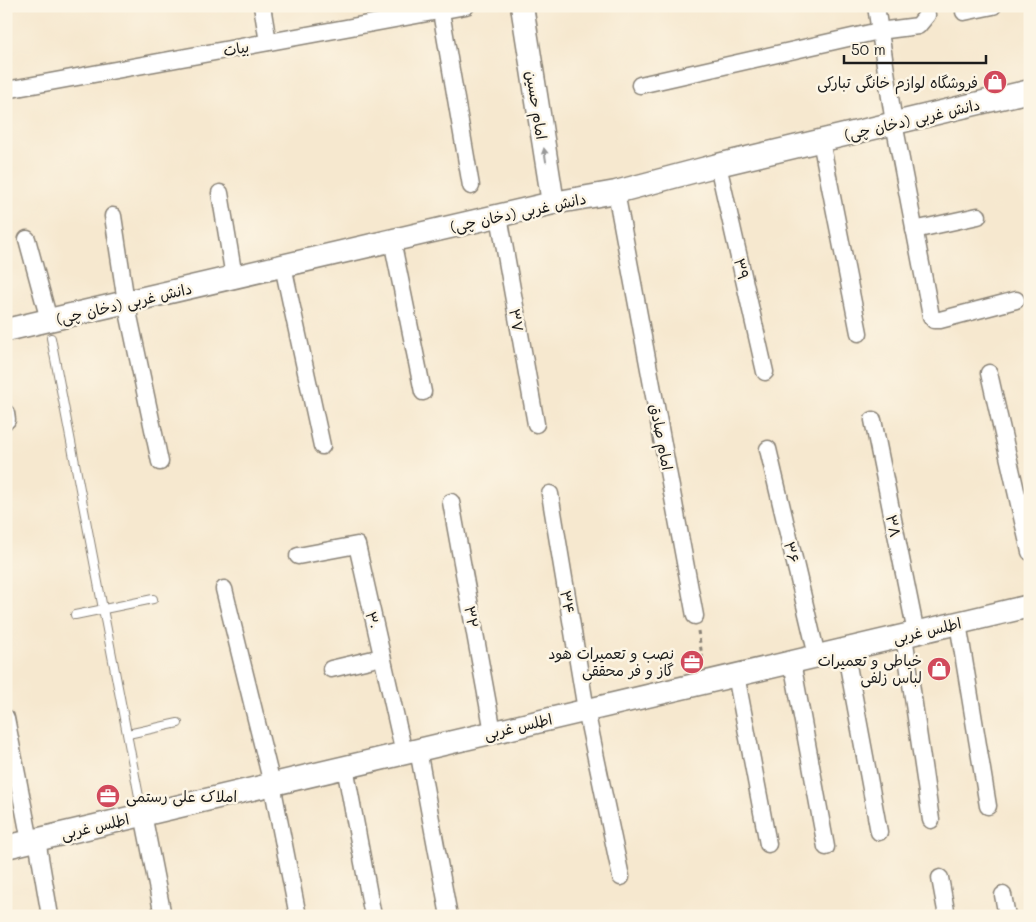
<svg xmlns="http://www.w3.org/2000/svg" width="1036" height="922" viewBox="0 0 1036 922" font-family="Mali,'Playpen Sans Arabic',sans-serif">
<rect width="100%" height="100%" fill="#fcf5e5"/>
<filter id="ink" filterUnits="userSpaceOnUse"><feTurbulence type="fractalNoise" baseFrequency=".02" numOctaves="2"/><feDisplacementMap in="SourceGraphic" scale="10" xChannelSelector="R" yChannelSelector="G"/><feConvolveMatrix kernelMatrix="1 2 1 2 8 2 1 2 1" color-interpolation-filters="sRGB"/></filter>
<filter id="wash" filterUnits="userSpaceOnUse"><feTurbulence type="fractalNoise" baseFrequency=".0096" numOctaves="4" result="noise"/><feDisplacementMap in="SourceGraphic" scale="20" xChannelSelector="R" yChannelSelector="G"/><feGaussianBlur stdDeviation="1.12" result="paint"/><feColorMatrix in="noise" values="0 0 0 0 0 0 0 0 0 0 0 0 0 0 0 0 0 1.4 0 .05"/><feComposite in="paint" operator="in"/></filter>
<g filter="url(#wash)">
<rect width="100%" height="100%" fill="#f6e8cf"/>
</g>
<g filter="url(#ink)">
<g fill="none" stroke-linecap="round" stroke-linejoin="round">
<!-- lane casing -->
<g stroke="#898276" stroke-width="10">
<g id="lane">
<path d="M51,338L142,812"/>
<path d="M75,615L153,599"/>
<path d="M128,734L178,723"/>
</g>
</g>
<!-- street casing -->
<g stroke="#898276" stroke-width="19">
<g id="street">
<path d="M262,6L268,42"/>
<path d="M440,6L471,186"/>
<path d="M876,6L894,123L931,316L934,320H940L1016,300"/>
<path d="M964,12L993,6"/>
<path d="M640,85L879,31L918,26L927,15L925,6"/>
<path d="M6,90L466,6"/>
<path d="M821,141L859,333"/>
<path d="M718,165L765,372"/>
<path d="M616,192L695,616"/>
<path d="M220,193L234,277"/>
<path d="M113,216L126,302L160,462"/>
<path d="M499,216L536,424"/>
<path d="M914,230L978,216"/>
<path d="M27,239L49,320"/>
<path d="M392,240L423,392"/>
<path d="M283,266L322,446"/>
<path d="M989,373L1030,552"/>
<path d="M6,413L7,420"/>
<path d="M873,420L916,633"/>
<path d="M768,449L817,656"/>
<path d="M550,494L586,710L621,877"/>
<path d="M451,502L493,732"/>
<path d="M298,556L357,545L404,753"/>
<path d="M224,589L272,784L298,916"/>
<path d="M958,623L988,806"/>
<path d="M904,636L931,820"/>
<path d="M845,649L879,832"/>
<path d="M792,662L826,847"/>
<path d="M331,669L382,657"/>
<path d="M736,675L768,844"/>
<path d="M6,718L30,841"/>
<path d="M418,750L449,916"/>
<path d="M345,767L373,916"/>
<path d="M143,814L163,916"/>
<path d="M37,840L50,916"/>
<path d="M940,878L947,916"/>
<path d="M1003,895L1007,916"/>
</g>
</g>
<!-- secondary casing -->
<g stroke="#898276" stroke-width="25">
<g id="secondary">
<path d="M522,6L553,203"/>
<path d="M6,330L553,203L616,192L718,165L1030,91"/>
<path d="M6,847L1030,606"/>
</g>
</g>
<!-- path -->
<path stroke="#898276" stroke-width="3" stroke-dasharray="4 4" stroke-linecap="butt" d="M698,631L703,662"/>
<!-- lane -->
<use href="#lane" stroke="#fff" stroke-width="8"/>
<!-- street -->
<use href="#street" stroke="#fff" stroke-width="16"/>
<!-- secondary -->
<use href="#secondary" stroke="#fff" stroke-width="22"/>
</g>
<!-- one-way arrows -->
<defs><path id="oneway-solid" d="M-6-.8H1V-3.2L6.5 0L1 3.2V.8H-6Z" transform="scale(1.25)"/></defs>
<use fill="#999" href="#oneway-solid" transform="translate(545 155) rotate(-99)"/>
</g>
<!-- icons -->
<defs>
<g id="shop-disc" transform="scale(1.25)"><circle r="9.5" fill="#d1495b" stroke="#fcf5e5"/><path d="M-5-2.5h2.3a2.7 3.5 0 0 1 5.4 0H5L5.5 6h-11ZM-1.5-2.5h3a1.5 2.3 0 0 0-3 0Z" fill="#fff"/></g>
<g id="office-disc" transform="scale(1.25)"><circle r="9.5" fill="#d1495b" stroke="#fcf5e5"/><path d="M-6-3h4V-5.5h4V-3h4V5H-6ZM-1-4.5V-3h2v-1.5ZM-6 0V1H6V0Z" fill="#fff"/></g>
</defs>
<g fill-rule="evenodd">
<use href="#shop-disc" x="995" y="82"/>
<use href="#office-disc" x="692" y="662"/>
<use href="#shop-disc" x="939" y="669"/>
<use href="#office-disc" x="108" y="796"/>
</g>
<g text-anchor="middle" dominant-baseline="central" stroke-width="5" stroke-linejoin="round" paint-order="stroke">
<!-- street labels -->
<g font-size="15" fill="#1c1c1c" stroke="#fcf5e5">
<text transform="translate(236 48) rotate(-10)">بیات</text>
<text transform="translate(537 105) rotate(81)">امام حسین</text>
<text transform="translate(912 119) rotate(-13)">دانش غربی (دخان چی)</text>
<text transform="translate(518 212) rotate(-12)">دانش غربی (دخان چی)</text>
<text transform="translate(742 269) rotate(77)">۳۹</text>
<text transform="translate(124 303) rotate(-13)">دانش غربی (دخان چی)</text>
<text transform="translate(517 320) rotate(80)">۳۷</text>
<text transform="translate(662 437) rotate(79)">امام صادق</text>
<text transform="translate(894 526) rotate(78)">۳۸</text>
<text transform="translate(792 552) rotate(77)">۳۶</text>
<text transform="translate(568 602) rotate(80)">۳۴</text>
<text transform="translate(472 617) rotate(80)">۳۲</text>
<text transform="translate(373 620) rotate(77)">۳۰</text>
<text transform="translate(927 630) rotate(-13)">اطلس غربی</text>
<text transform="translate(518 726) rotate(-13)">اطلس غربی</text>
<text transform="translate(95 826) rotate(-13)">اطلس غربی</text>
</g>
<!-- poi labels -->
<g font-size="15" fill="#1c1c1c" stroke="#fcf5e5" text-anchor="end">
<text x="978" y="82">فروشگاه لوازم خانگی تبارکی</text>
<text x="674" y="653">نصب و تعمیرات هود<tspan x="674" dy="17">گاز و فر محققی</tspan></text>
<text x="922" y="660">خیاطی و تعمیرات<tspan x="922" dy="17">لباس زلفی</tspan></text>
<text x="126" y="796" text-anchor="start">املاک علی رستمی</text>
</g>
</g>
<!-- margin -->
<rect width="1036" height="922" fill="none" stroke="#fcf5e5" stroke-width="25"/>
<!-- scale -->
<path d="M844 55v8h142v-8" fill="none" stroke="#1c1c1c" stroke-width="2.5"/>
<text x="851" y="55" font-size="15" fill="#1c1c1c" stroke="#fcf5e5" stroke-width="4" paint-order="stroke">50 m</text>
</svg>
